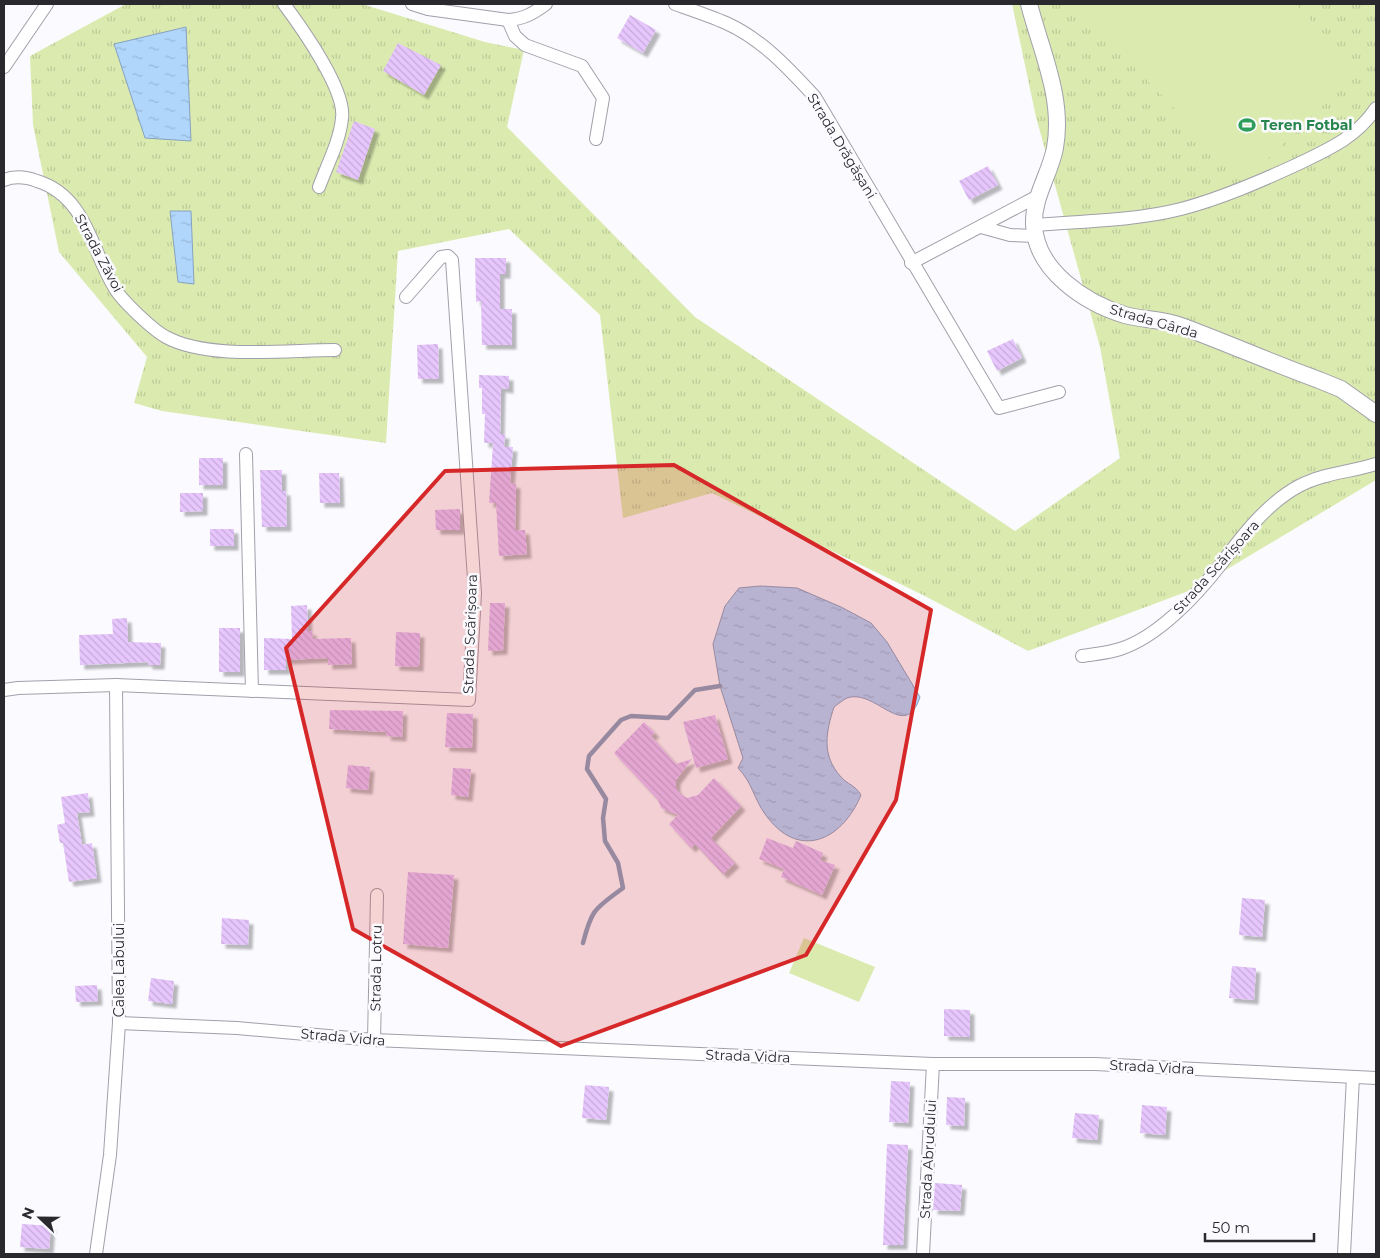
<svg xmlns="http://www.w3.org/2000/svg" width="1380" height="1258" viewBox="0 0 1380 1258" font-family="Montserrat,sans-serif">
<defs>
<pattern id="grass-tufts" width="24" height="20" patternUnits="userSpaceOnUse" patternTransform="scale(1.25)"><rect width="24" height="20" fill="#dbebb0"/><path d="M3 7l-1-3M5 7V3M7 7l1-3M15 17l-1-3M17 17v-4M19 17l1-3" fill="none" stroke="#bcca98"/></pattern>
<pattern id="water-ripples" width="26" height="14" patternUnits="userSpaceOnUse" patternTransform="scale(1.25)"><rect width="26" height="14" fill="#b0d6fc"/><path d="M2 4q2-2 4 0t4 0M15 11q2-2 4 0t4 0" fill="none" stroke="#98b8d8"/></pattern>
<pattern id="building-back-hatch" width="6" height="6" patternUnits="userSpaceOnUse" patternTransform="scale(1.25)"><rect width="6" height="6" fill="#e7c6fd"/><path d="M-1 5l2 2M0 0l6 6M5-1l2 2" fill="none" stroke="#c6aad9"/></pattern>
<filter id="shadow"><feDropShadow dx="4.5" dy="4.5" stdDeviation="1" flood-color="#0004"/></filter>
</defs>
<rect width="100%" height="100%" fill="#fafaff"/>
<!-- grass -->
<path fill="url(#grass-tufts)" d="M126,4H362L485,42L524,50L507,127L695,317L1015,531L1120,458L1100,347L1036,117L1012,4H1376V480L1194,589L1028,651L923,595L712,493L623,518L600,315L509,229L398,251L386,443L162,411L134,403L147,357L59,252L33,125L30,56Z"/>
<!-- pitch -->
<g fill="#dbebb0">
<path d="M1073,4H1295L1359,70L1245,181Z"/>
<path d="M804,938L875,967L859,1002L789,973Z"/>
</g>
<!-- water -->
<g fill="url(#water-ripples)" stroke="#88a2be">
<path d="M186,27L191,141L145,138L114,44Z"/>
<path d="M170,211H191L194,284L178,282Z"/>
<path d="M760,586L797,588L841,607L871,623L887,642L920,697C905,743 876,688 847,698C843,700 838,704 834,707C826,732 821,755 841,777C847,784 855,785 861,795C842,841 798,861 765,814C754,799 752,782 738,768L743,758L720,686L713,644L725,606L739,588Z"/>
</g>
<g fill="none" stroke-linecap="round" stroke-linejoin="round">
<!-- stream -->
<path stroke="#88a2be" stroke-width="4.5" d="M583,943C592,908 595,909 623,888L618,863L605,841L603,818L606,799L587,769L589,756L621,720L631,716L668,718L695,690L720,686"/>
</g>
<!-- building -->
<g fill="url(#building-back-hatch)" filter="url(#shadow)">
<path d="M630,15L656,30L643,53L617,38Z"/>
<path d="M398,43L441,65L424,95L383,71Z"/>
<path d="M354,121L375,129L358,180L336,172Z"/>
<path d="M988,166L998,185L969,200L959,181Z"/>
<path d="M475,258H506V274H500V309H512V345H482L481,301L476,302Z"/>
<path d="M1013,339L1022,358L997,371L987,351Z"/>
<path d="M438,344L439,379H418L417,345Z"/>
<path d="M479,375L509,376V389L501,388L500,434H505L504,447H513L510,483L516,484L515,530H525L527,554L499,556L496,503H489L493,443H484L485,414H482V388H479Z"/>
<rect x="199" y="458" width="24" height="27"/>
<path d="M260,470H282V491H286L287,527H262Z"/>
<path d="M319,473H339L340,503H320Z"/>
<path d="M180,493H203V511L180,512Z"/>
<path d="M460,509V530H436L435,510Z"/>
<rect x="210" y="529" width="24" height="17"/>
<path d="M490,603H505L503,650L488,651Z"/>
<path d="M307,605L308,631H312L313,639L351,638L352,664L328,665V658L286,660V670H264V638L292,639L291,606Z"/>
<path d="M127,618L128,642L161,643L160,665H148V662L80,665L79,635L113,634L112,619Z"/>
<rect x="219" y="628" width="21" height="44"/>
<path d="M396,632L420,633L419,667L395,666Z"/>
<path d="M330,710L403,711L402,737L386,736L387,732L329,729Z"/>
<path d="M447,713L473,714L472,748L445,747Z"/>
<path d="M715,715L728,759L696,768L683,722Z"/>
<path d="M644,722L655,733L651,736L676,764L692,759L676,780V788L680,794L687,798L698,795L714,778L741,806L711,838L735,863L723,874L695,844L691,848L669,824L678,815L661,808L658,800L614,753Z"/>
<path d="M348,765L370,767L368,790L346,788Z"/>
<path d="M453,768L471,769L468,797L451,795Z"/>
<path d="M88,793L90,812L77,813L82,845L92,843L97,878L69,882L63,843H60L57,825L65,823L61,797Z"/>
<path d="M767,838L793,848L796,841L823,853L820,860L835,865L822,895L781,877L784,869L759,859Z"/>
<path d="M408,872L454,875L448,948L403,944Z"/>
<path d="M1242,898L1265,900L1262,937L1239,935Z"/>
<path d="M222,918L249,920L248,945L221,944Z"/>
<path d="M1232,966L1256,968L1254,1000L1229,998Z"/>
<path d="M151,978L174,981L172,1004L148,1001Z"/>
<path d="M97,985L98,1001L76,1002L75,986Z"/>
<path d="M944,1009L970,1010V1037L944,1036Z"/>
<path d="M891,1081L910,1082L908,1123L889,1122Z"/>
<path d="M585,1085L609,1087L606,1120L582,1118Z"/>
<path d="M947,1097L965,1098L964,1126L946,1125Z"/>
<path d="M1142,1105L1167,1107L1165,1135L1140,1133Z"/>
<path d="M1075,1113L1099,1115L1097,1140L1072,1138Z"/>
<path d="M887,1144L908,1145L903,1245H883Z"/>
<path d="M935,1183L962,1185L960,1211L933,1210Z"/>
<path d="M22,1224L51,1226L49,1249L20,1247Z"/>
</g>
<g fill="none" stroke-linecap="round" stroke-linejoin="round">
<!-- street casing -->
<g stroke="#a0a0aa" stroke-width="14">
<g id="street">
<path d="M284,4C301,27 346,90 342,118C340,141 327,165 319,187"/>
<path d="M412,4L428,9L508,20C524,19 534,13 546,4"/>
<path d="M675,4C692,10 710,16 726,23C762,39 789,69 815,97L999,408L1059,392"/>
<path d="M508,20L515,36L525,45L582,66L603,98L596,139"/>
<path d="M4,67L47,4"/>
<path d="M4,180C14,176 26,177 37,181C86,196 91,249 114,287C121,300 153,330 166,337C208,360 287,350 335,350"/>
<path d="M1034,225C1082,221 1133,221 1181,209C1222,198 1259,182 1298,164C1329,149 1357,137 1376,108"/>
<path d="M981,227L1010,235L1035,236"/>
<path d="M911,263L1038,196"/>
<path d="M246,454L252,691"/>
<path d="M1082,656C1094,654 1108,653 1120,649C1158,637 1197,595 1221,564C1242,536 1267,503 1299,486C1323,473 1351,472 1376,464"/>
<path d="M4,690L18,688L116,685L469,700L475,593L452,260L448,256L441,257L406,297"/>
<path d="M119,1023L237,1028L374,1040L933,1064H1095L1376,1078"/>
<path d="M374,1040L377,895"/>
<path d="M96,1254L110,1155L119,1023L116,685"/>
<path d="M923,1254L933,1064"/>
<path d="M1344,1254L1353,1077"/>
</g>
</g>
<!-- secondary casing -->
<g stroke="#a0a0aa" stroke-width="18">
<path id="secondary" d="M1029,4C1041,51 1064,98 1055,148C1050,174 1033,197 1034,224C1035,270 1085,303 1125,315C1143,320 1163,319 1181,326C1227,343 1272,363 1319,380L1341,389L1376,414"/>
</g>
<!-- street -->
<use href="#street" stroke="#fff" stroke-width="12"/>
<!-- secondary -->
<use href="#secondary" stroke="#fff" stroke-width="16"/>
</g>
<!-- marked area -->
<path fill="#d62828" fill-opacity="0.2" stroke="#d62828" stroke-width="4" stroke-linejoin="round" d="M674,465L931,610L896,800L806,955L561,1046L353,929L286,648L445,471Z"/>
<!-- icons -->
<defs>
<g id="stadium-bare" transform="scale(1.35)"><path d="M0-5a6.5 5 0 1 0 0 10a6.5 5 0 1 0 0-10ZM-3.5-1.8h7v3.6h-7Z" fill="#2e9e5b" stroke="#fafaff" stroke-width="2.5" paint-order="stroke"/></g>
</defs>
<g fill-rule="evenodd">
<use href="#stadium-bare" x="1247" y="125"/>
</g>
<g text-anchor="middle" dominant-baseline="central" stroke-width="5" stroke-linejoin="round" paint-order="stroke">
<!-- leisure labels -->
<g font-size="14" font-weight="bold" fill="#27864d" stroke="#fafaff" text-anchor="start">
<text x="1261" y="125">Teren Fotbal</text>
</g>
<!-- street labels -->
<g font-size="14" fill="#2a2a2e" stroke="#fafaff">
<text transform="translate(842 146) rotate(59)">Strada Drăgășani</text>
<text transform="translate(99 253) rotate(62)">Strada Zăvoi</text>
<text transform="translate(1154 321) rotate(16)">Strada Gârda</text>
<text transform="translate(1216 567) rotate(-48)">Strada Scărișoara</text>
<text transform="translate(470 634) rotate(-88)">Strada Scărișoara</text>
<text transform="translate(376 968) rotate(-89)">Strada Lotru</text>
<text transform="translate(119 970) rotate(-90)">Calea Labului</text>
<text transform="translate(343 1037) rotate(5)">Strada Vidra</text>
<text transform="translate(748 1056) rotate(2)">Strada Vidra</text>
<text transform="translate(1152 1067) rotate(3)">Strada Vidra</text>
<text transform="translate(928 1159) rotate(-87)">Strada Abrudului</text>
</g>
</g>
<!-- border -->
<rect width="1380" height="1258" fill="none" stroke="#2a2a2e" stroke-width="10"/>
<!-- north arrow -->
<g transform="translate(40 1218) rotate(292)" stroke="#fafaff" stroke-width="4" paint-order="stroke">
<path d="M0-4L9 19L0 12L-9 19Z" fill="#2a2a2e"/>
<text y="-8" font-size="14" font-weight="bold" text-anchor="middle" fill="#2a2a2e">N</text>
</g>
<!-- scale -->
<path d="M1205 1233v8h109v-8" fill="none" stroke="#2a2a2e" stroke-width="2.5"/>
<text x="1212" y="1233" font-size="15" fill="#2a2a2e" stroke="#fafaff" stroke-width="4" paint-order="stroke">50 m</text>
</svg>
